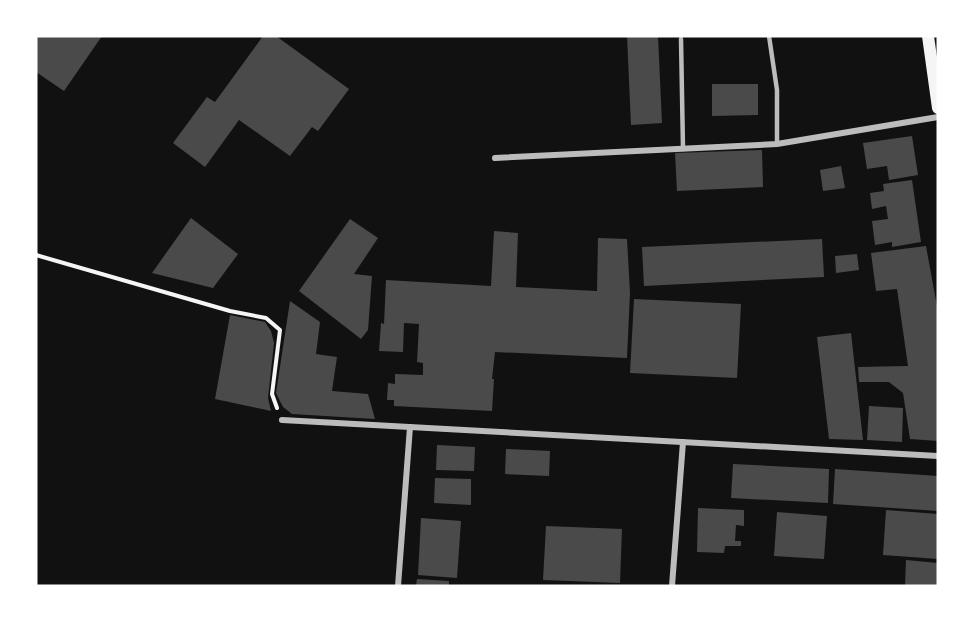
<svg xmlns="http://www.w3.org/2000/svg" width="974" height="622" viewBox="0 0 974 622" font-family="'DejaVu Sans',sans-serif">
<rect width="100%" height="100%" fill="#111"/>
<!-- building -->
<g fill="#4a4a4a">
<path d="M36,36H102L64,91L36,72Z"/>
<path d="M263,36H276L349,89L318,131L312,127L290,156L239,120L205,167L173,143L207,97L215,102Z"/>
<path d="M627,36H658L662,123L631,125Z"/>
<path d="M712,84H758V115L712,116Z"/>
<path d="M912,136L918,175L889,180L887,166L867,169L863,143Z"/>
<path d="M762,150L763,187L677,191L675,153Z"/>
<path d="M841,166L845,188L823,191L820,170Z"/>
<path d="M912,180L921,242L892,247V242L875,245L872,221L888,219L886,206L872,209L870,193L884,191L883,184Z"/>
<path d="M191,218L238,254L213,288L152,273Z"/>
<path d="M350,219L378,238L354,274L372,276L368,330L361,339L299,291Z"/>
<path d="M494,231L518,233L516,287L597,291L598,238L627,239L630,293L627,358L495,352L492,379H494L492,411L394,406V400H387L388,383L395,384V374L423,375V363L417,362L419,324L404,323L403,352L379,351L381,323L384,324L386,280L491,286Z"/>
<path d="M822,239L824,277L644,286L642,247Z"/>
<path d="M926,246L938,312V441L910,439L903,393L889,382H859L858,367L908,366L897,289L876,291L871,253Z"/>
<path d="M857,254L859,270L836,273L835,256Z"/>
<path d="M634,299L741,304L737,378L630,373Z"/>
<path d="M290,301L320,322L316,354L337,357L332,391L368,394L375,419L292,414L283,407L276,393Z"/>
<path d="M230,315L265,322L271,331L274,343L268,398L271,411L215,399Z"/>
<path d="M851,333L863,440L829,439L817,337Z"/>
<path d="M869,406L903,408L902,442L867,440Z"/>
<path d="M437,445L475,447L474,471L436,470Z"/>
<path d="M506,449L550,451L549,476L505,474Z"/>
<path d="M733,464L829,469L828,503L731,498Z"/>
<path d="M835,469L938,476V511L833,504Z"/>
<path d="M435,478L471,479V505L434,503Z"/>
<path d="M698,508L744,510V526L736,525L735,541H741V546H725L724,553L697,552Z"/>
<path d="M886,510L938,514V559L883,555Z"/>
<path d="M777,512L827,516L824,559L774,556Z"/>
<path d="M421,518L461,521L457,578L418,575Z"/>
<path d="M546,526L622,529L620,583L543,580Z"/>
<path d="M906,560L938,563L937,586H905Z"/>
<path d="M417,579L449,581V586H416Z"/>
</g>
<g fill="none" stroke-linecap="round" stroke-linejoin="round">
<!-- path -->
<path stroke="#f5f5f5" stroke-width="4" d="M36,255L230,311L266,318L280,330L272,394L277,408"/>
<!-- service -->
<g stroke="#bcbcbc" stroke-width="4.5">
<path d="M769,36L777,90V144"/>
<path d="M681,39L683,149"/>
</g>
<!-- minor -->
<g stroke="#bcbcbc" stroke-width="6">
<path d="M495,158L777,144L938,117"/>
<path d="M282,420L938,456"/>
<path d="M398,586L410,427"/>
<path d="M672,586L683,442"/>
</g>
<!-- secondary -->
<path stroke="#f5f5f5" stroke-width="12" d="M928,36L938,108"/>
</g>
<!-- border -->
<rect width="974" height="622" fill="none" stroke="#ffffff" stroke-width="75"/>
</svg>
